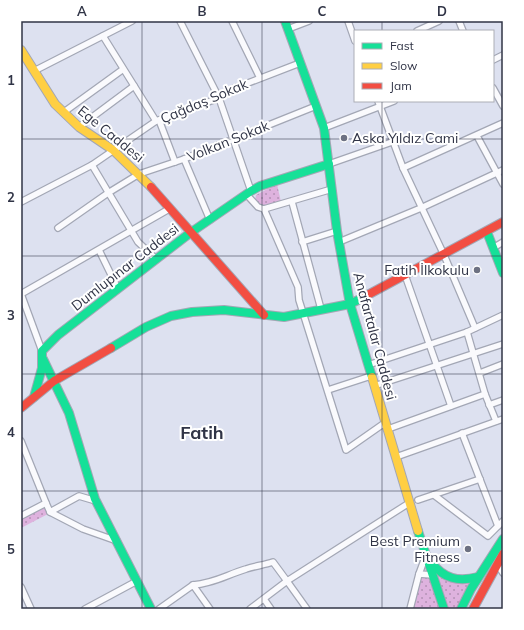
<svg xmlns="http://www.w3.org/2000/svg" width="524" height="630" viewBox="0 0 524 630" font-family="Mulish,sans-serif">
<defs>
<pattern id="park-dots" width="8" height="8" patternUnits="userSpaceOnUse"><rect width="8" height="8" fill="#deb2de"/><path d="M2 2h.1M6 6h.1" fill="none" stroke="#b492b6" stroke-width="1.8" stroke-linecap="round"/></pattern>
</defs>
<rect width="100%" height="100%" fill="#dde1f0"/>
<!-- park -->
<g fill="url(#park-dots)">
<path d="M277,184L281,202L261,206L255,201L256,195Z"/>
<path d="M44,506L48,514L21,528V517Z"/>
<path d="M426,555L450,579L478,577L461,609H410L419,574L432,575Z"/>
</g>
<g fill="none" stroke-linecap="round" stroke-linejoin="round">
<!-- street casing -->
<g stroke="#a3a7b5" stroke-width="8">
<g id="street">
<path d="M180,21L219,98L251,191"/>
<path d="M232,21L260,78"/>
<path d="M348,21L355,41"/>
<path d="M459,21L463,31"/>
<path d="M288,29L309,21"/>
<path d="M417,31L439,21"/>
<path d="M103,36L156,121"/>
<path d="M493,60L503,55"/>
<path d="M34,71L132,21"/>
<path d="M493,88L503,106"/>
<path d="M378,101L403,168L444,255L475,328"/>
<path d="M64,112L122,70"/>
<path d="M159,120L175,162"/>
<path d="M79,127L134,86"/>
<path d="M324,128L394,101"/>
<path d="M477,136L503,184"/>
<path d="M184,159L210,220"/>
<path d="M329,164L392,142"/>
<path d="M92,165L138,242L156,259"/>
<path d="M403,168L503,123"/>
<path d="M247,195L258,207L264,209L332,189"/>
<path d="M21,202L92,165L156,121L219,98L235,88L300,63"/>
<path d="M292,202L321,309"/>
<path d="M264,209L298,287L299,300L346,450L386,422"/>
<path d="M58,228L108,193L139,174L184,159L316,106"/>
<path d="M302,242L337,231"/>
<path d="M339,242L421,208L503,170"/>
<path d="M493,248L503,242"/>
<path d="M99,250L118,289"/>
<path d="M405,275L451,406"/>
<path d="M21,294L169,209"/>
<path d="M21,294L42,351"/>
<path d="M467,332L485,394L496,421"/>
<path d="M368,365L467,332L503,315"/>
<path d="M480,373L503,364"/>
<path d="M374,386L503,344"/>
<path d="M328,390L371,376"/>
<path d="M489,405L503,400"/>
<path d="M388,429L485,394"/>
<path d="M462,433L498,526"/>
<path d="M21,441L46,503L21,516"/>
<path d="M396,457L503,419"/>
<path d="M434,495L488,536L503,521"/>
<path d="M418,500L480,479"/>
<path d="M46,503L50,512L79,496L96,501"/>
<path d="M50,512L83,529L117,541"/>
<path d="M497,564L503,573"/>
<path d="M419,574L426,555"/>
<path d="M193,585C215,583 226,575 246,569C255,566 264,565 273,562L287,581L409,503"/>
<path d="M21,587L31,609"/>
<path d="M264,599L271,609"/>
<path d="M85,609L137,581"/>
<path d="M159,609L193,585L210,609"/>
<path d="M250,609L287,581L307,609"/>
<path d="M410,609L419,574L433,575"/>
</g>
</g>
<!-- fast casing -->
<g stroke="#a3a7b5" stroke-width="10">
<g id="fast">
<path d="M285,21L324,128L337,231L350,304L372,377"/>
<path d="M487,232L503,273"/>
<path d="M111,348L146,327L171,316L192,312L224,310L284,317L350,304L362,298"/>
<path d="M43,359L69,413L95,499L151,609"/>
<path d="M34,397L42,368V351L58,335L190,233L251,191L260,186L329,164"/>
<path d="M418,531L444,609"/>
<path d="M431,562C444,579 458,582 478,577"/>
<path d="M461,609L471,589L503,539"/>
</g>
</g>
<!-- slow casing -->
<g stroke="#a3a7b5" stroke-width="10">
<g id="slow">
<path d="M21,50L55,104L79,127L113,150L151,187"/>
<path d="M372,377L418,531"/>
</g>
</g>
<!-- jam casing -->
<g stroke="#a3a7b5" stroke-width="10">
<g id="jam">
<path d="M151,187L264,315"/>
<path d="M362,298L503,222"/>
<path d="M21,408L54,381L111,348"/>
<path d="M473,609L503,554"/>
</g>
</g>
<!-- street -->
<use href="#street" stroke="#fafafd" stroke-width="5.5"/>
<!-- fast -->
<use href="#fast" stroke="#16e098" stroke-width="8"/>
<!-- slow -->
<use href="#slow" stroke="#ffcf43" stroke-width="8"/>
<!-- jam -->
<use href="#jam" stroke="#f24e42" stroke-width="8"/>
</g>
<!-- grid -->
<path fill="none" stroke="#303446" stroke-width="1" stroke-opacity="0.55" d="M142,21V609M262,21V609M382,21V31M382,101V609M21,139H503M21,256H503M21,374H503M21,491H503"/>
<!-- markers -->
<g fill="#6d7182" stroke="#fff" stroke-width="1.5">
<circle cx="344" cy="138" r="4"/>
<circle cx="477" cy="270" r="4"/>
<circle cx="468" cy="549" r="4"/>
</g>
<g text-anchor="middle" dominant-baseline="central" stroke-width="4" stroke-linejoin="round" paint-order="stroke">
<!-- street labels -->
<g font-size="14" fill="#303446" stroke="#fff">
<text transform="translate(204 101) rotate(-23)">Çağdaş Sokak</text>
<text transform="translate(111 134) rotate(39)">Ege Caddesi</text>
<text transform="translate(228 141) rotate(-22)">Volkan Sokak</text>
<text transform="translate(125 267) rotate(-38)">Dumlupınar Caddesi</text>
<text transform="translate(375 336) rotate(75)">Anafartalar Caddesi</text>
</g>
<!-- poi labels -->
<g font-size="14" fill="#303446" stroke="#fff" text-anchor="end">
<text x="352" y="138" text-anchor="start">Aska Yıldız Cami</text>
<text x="469" y="270">Fatih İlkokulu</text>
<text x="460" y="541">Best Premium<tspan x="460" dy="16">Fitness</tspan></text>
</g>
<!-- district labels -->
<g font-size="18" font-weight="bold" fill="#303446" stroke="#fff">
<text x="202" y="432">Fatih</text>
</g>
</g>
<!-- border -->
<rect width="524" height="630" fill="none" stroke="#ffffff" stroke-width="44"/>
<!-- legend -->
<rect x="354" y="30" width="140" height="72" fill="#ffffff" stroke="#acaeb5"/>
<rect x="362" y="43" width="20" height="6" fill="#16e098" stroke="#acaeb5"/>
<text x="390" y="50" font-size="12" fill="#303446">Fast</text>
<rect x="362" y="63" width="20" height="6" fill="#ffcf43" stroke="#acaeb5"/>
<text x="390" y="70" font-size="12" fill="#303446">Slow</text>
<rect x="362" y="83" width="20" height="6" fill="#f24e42" stroke="#acaeb5"/>
<text x="390" y="90" font-size="12" fill="#303446">Jam</text>
<rect x="22" y="22" width="480" height="586" fill="none" stroke="#303446" stroke-width="1.5"/>
<g font-size="13" text-anchor="middle" font-weight="bold" fill="#303446">
<text x="82" y="16">A</text>
<text x="202" y="16">B</text>
<text x="322" y="16">C</text>
<text x="442" y="16">D</text>
<text x="11" y="85">1</text>
<text x="11" y="202">2</text>
<text x="11" y="320">3</text>
<text x="11" y="437">4</text>
<text x="11" y="554">5</text>
</g>
</svg>
